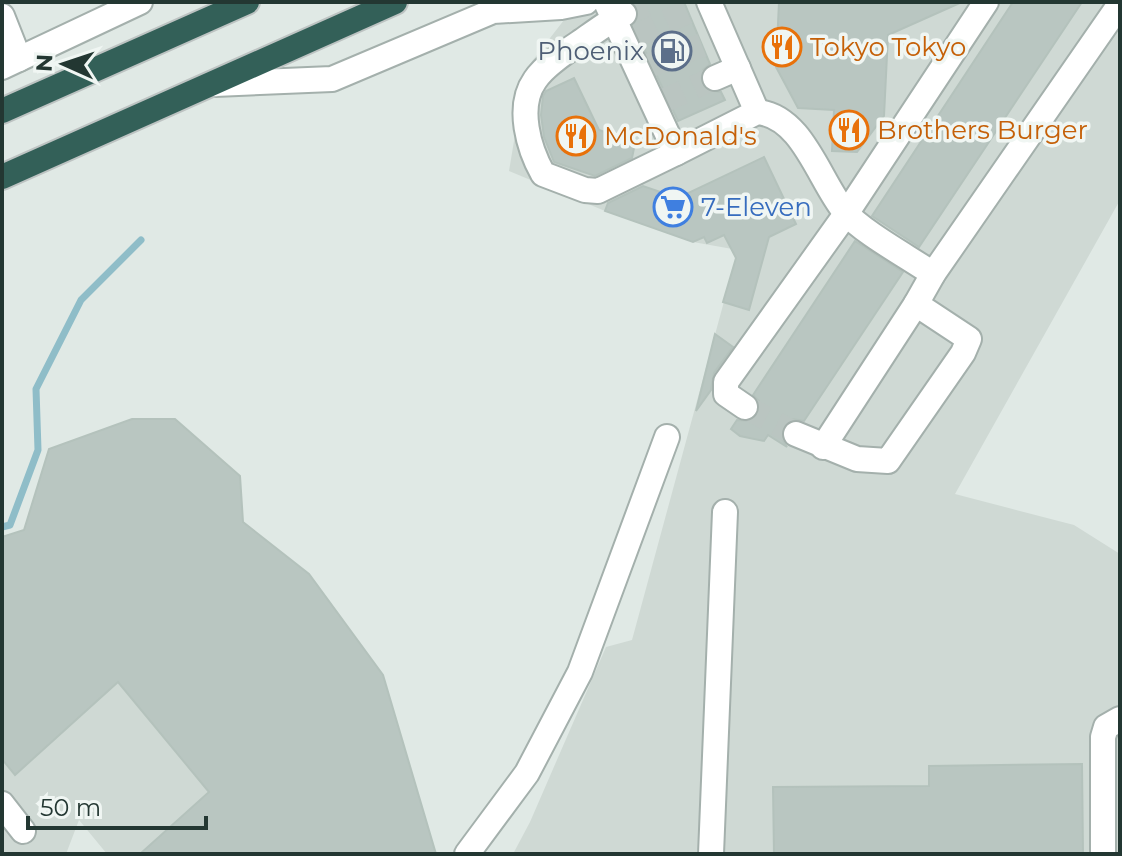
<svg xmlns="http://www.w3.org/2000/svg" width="1122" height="856" viewBox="0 0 1122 856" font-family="Montserrat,sans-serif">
<rect width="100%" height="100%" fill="#e0e9e5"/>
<!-- built -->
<g fill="#cfd9d4">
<path d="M578,2H1120V200L955,494L1074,525L1120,554V854H513L530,822L606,647L632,640L738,250L693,242L605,211L509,171L526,69Z"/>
<path d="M132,419H175L240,476L243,522L309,574L383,675L436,854H107L79,820L66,854H2V537L24,530L49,449Z"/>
</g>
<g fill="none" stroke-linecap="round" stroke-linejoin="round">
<!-- stream -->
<path stroke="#8fbdc8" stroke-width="7" d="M2,527L10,525L38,450L36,389L81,300L141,240"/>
</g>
<!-- building -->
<g fill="#b9c6c1" stroke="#b4c2bc" stroke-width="2">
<path d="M633,2H684L710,64L703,70L701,83L707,90L721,92L725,100L678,121L633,25L639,14Z"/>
<path d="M779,2H962L888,35L884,116L857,152L832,151L834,110L798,108L776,67Z"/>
<path d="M1013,2H1082L919,247L872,216Z"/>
<path d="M574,78L599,130L635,143L632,158L595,176L554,162L544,137L541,115L543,96L546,91Z"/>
<path d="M764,157L796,224L769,237L749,310L723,302L736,258L724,235L707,243L704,237L693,242L605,211L608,203L643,186L678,198Z"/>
<path d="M855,241L903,272L804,421L793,419L782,428L781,437L787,447L768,435L764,441L740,436L731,429L737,420L751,421L758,415L759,401L753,395Z"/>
<path d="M715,334L733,347L714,373L711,390L696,411Z"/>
<path d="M132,419H175L240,476L243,522L309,574L383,675L436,854H140L209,792L118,682L15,775L2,759V537L24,530L49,449Z"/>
<path d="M1082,764L1083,854H774L773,787L929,786V766Z"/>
</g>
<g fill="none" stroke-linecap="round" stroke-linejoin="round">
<!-- minor-tunnel -->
<g stroke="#bac5c1" stroke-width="24" stroke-dasharray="24 12" stroke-linecap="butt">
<path d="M624,14L652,2"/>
<path d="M634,37L687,12"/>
<path d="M646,67L702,45"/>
<path d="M661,102L715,78"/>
<path d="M745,407L796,434"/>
</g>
<!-- minor casing -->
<g stroke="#a4b0ac" stroke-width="28">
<g id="minor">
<path d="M606,2L676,153L757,112C803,116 819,181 845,212C862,232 910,258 933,274"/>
<path d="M709,2L757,112"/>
<path d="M624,14C609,21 596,31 582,41C567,51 545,65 535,80C516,107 529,149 543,174L585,190L598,191L676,153"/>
<path d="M2,16L19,59"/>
<path d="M2,67L140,2"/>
<path d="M715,78L738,68"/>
<path d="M215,84L332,79L493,11L561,7L586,2"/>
<path d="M745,407L726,394V382L846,214L986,2"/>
<path d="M796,434L857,459L888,461L963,353L969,339L916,304L933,274L1120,4"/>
<path d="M823,447L916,304"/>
<path d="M2,804L23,831"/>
<path d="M467,854L527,773L580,672L667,437"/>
<path d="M711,854L725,512"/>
<path d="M1103,854V737L1106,727L1120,719"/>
</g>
</g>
<!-- highway casing -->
<g stroke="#bdc3c2" stroke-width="28">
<g id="highway">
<path d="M2,111L247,2"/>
<path d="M2,177L395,2"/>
</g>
</g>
<!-- minor -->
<use href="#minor" stroke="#fff" stroke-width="24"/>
<!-- highway -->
<use href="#highway" stroke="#336058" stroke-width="24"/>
</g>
<!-- icons -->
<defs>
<g id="restaurant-ring" transform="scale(2)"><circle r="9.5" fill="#f0f6f3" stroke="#e8710a" stroke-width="1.5"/><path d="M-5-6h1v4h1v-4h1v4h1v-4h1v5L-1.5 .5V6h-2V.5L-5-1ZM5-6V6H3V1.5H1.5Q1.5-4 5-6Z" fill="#e8710a"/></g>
<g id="fuel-ring" transform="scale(2)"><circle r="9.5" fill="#f0f6f3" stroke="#5c6f8a" stroke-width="1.5"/><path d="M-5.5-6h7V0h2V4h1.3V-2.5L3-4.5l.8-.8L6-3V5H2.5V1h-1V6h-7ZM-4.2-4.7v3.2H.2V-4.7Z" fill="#5c6f8a"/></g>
<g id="supermarket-ring" transform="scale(2)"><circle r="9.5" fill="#f0f6f3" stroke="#3f7fe0" stroke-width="1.5"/><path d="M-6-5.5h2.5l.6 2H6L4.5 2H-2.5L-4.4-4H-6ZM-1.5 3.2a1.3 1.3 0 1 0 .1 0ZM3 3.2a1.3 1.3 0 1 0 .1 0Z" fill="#3f7fe0"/></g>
</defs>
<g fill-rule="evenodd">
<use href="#restaurant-ring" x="782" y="47"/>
<use href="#fuel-ring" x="672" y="51"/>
<use href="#restaurant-ring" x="849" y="130"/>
<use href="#restaurant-ring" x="576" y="136"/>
<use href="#supermarket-ring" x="673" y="207"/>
</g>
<g text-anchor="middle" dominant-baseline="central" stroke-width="7" stroke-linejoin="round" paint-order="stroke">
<!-- food labels -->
<g font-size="26" fill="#c56008" stroke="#f0f6f3" text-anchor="start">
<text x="810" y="47">Tokyo Tokyo</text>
<text x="877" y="130">Brothers Burger</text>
<text x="604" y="136">McDonald's</text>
</g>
<!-- service labels -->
<g font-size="26" fill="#4e5e75" stroke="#f0f6f3" text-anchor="end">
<text x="644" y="51">Phoenix</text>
</g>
<!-- shop labels -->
<g font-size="26" fill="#366cbe" stroke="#f0f6f3" text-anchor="start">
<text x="701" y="207">7-Eleven</text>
</g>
</g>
<!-- border -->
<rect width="1122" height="856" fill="none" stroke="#233732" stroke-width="8"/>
<!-- north arrow -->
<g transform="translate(64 64) rotate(273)" stroke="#f0f6f3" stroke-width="6" paint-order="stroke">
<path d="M0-6L14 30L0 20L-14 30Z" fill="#233732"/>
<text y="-12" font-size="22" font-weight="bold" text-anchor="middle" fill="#233732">N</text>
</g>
<!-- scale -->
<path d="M28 816v12h178v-12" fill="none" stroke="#233732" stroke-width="4"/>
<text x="40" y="816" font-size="24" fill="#233732" stroke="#f0f6f3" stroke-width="6" paint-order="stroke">50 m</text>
</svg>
